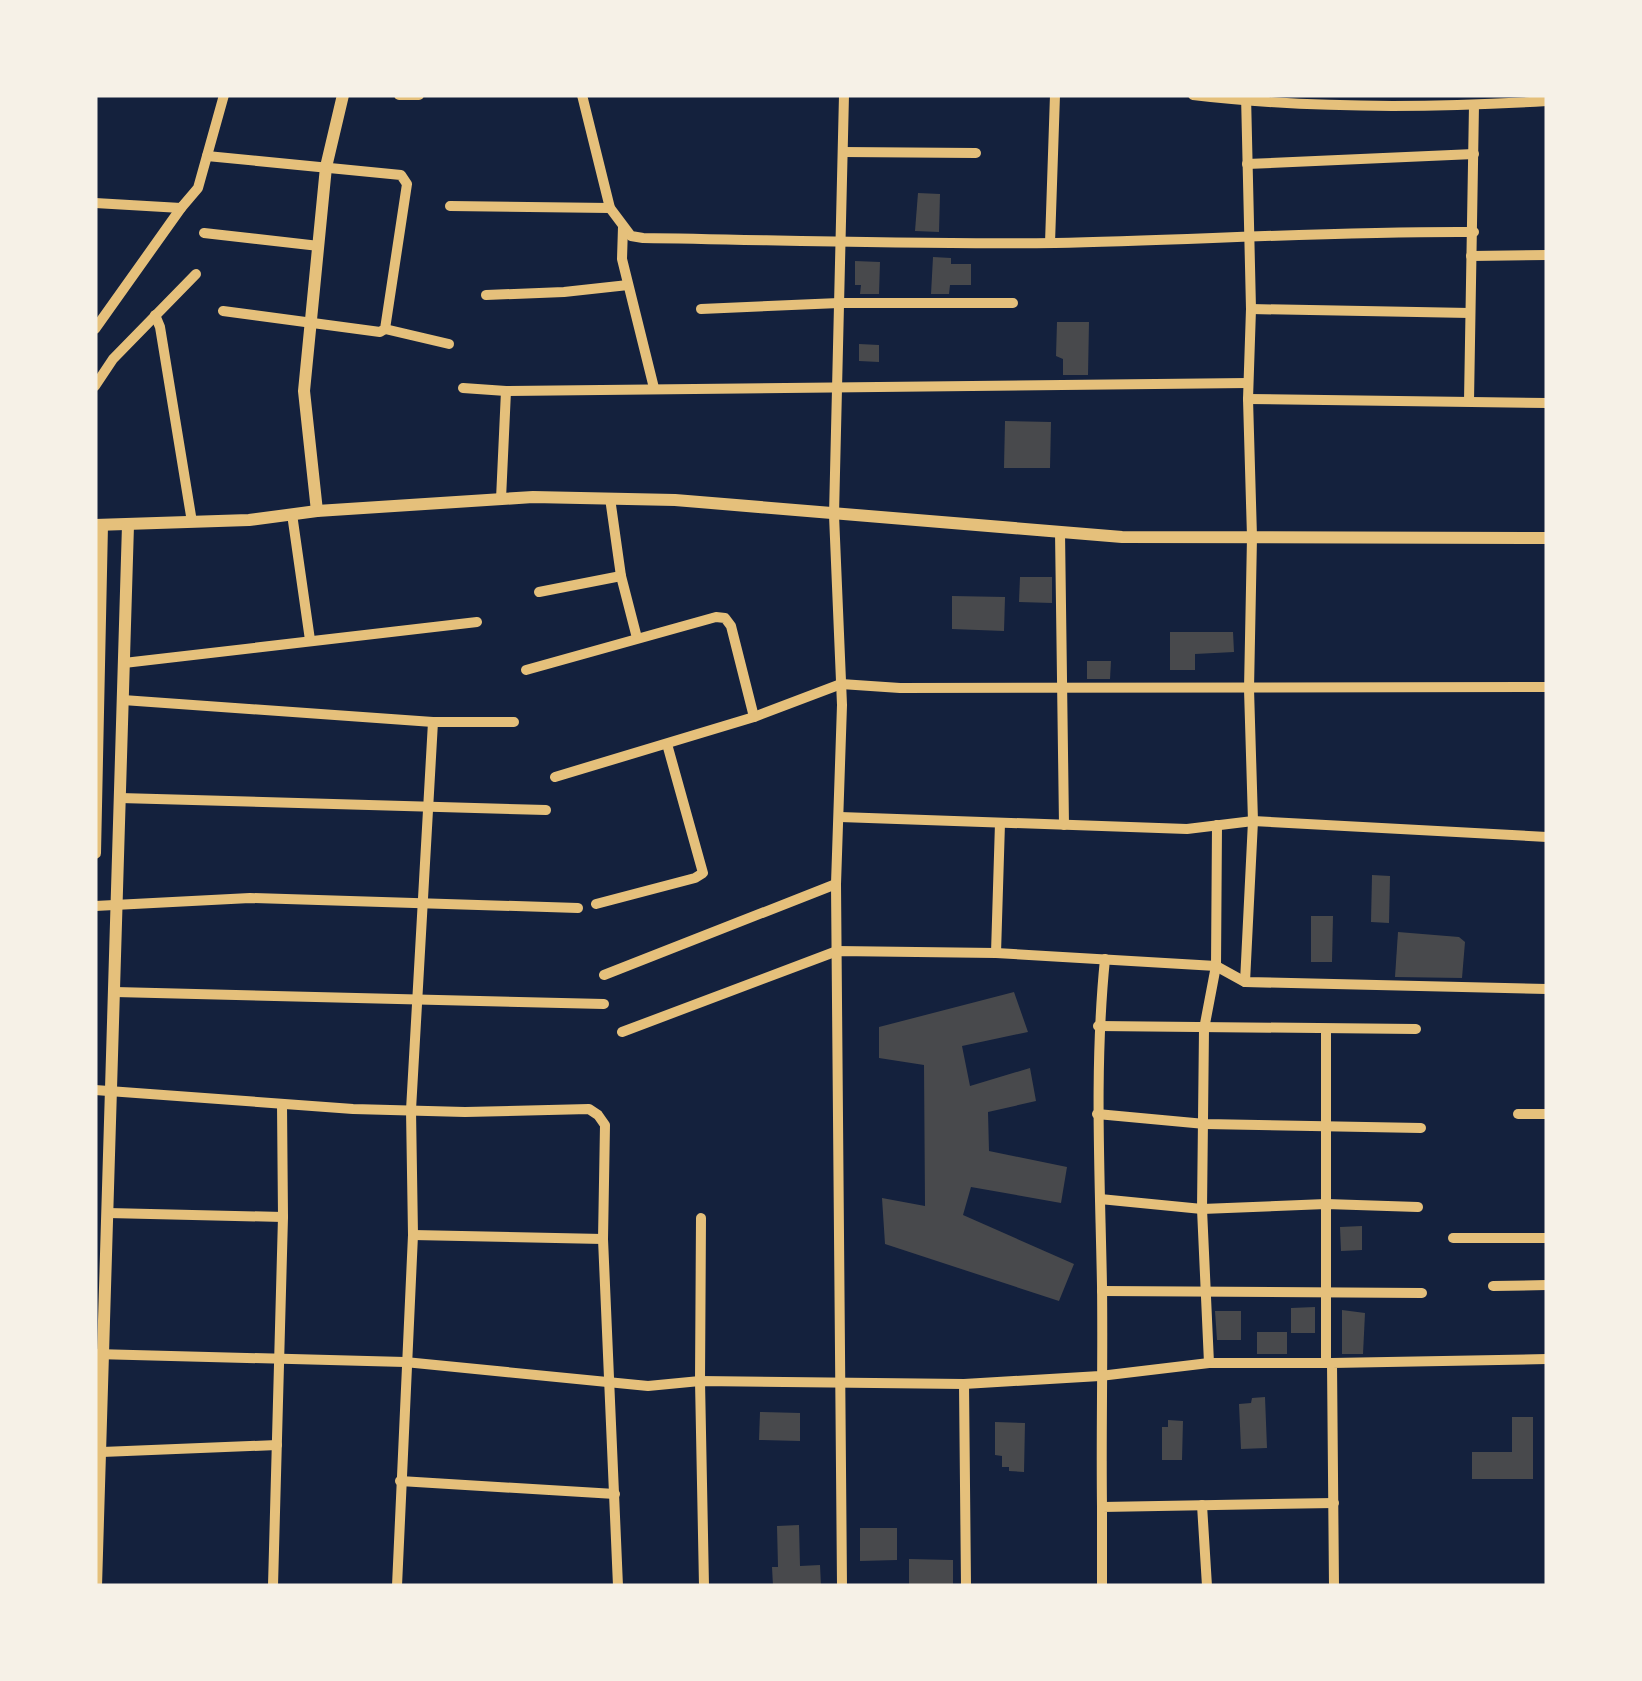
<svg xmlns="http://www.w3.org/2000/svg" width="1642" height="1681" viewBox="0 0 1642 1681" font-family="Lato,sans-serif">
<rect width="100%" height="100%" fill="#14213d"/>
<!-- building -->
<g fill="#48494c">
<path d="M918,193L940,194L939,232L915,231Z"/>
<path d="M933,257L951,258V264H971V285H950L949,294H931Z"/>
<path d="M855,261L880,262L879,294H860L861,285H855Z"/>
<path d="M1057,322H1089L1088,375H1063V359L1056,356Z"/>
<path d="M859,344L879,345V362L859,361Z"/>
<path d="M1005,421L1051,422L1050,468H1004Z"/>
<path d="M1020,577H1052V603L1019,602Z"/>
<path d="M952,596L1005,597L1004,631L952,629Z"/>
<path d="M1170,632H1233L1234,652L1195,654V670H1170Z"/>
<path d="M1087,661H1111L1110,679H1087Z"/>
<path d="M1372,875L1390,876L1389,923L1371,922Z"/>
<path d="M1311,916H1333L1332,962H1311Z"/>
<path d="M1398,932L1459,937L1465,942L1462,978L1395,977Z"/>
<path d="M1014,992L1028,1032L962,1046L970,1086L1030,1068L1036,1101L988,1112L989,1151L1067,1167L1061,1203L971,1187L963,1215L1074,1264L1059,1301L885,1244L882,1198L925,1206L924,1065L879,1058V1027Z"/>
<path d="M1362,1226V1250L1341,1251L1340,1227Z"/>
<path d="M1315,1307V1333H1291V1308Z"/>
<path d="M1342,1310L1365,1313L1363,1354H1342Z"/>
<path d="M1215,1311H1241V1340H1217Z"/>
<rect x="1257" y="1332" width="30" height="22"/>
<path d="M1265,1397L1267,1448L1241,1449L1239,1404L1251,1403L1252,1398Z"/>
<path d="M760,1412L800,1413V1441L759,1440Z"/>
<path d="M1512,1417H1533V1479H1472V1452H1512Z"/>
<path d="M1168,1420L1183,1421L1182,1460H1162V1427H1168Z"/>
<path d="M995,1422L1025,1423L1024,1472L1009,1471V1467H1002V1456L995,1455Z"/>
<path d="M799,1525L800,1566L820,1565L821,1586H773L772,1567H778L777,1526Z"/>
<path d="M860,1528H897V1560L860,1561Z"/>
<path d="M909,1559L953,1560V1586H909Z"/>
</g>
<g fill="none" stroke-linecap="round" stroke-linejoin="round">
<!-- minor -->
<g stroke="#e5c07b" stroke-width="10">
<path d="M399,95H419"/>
<path d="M582,95L610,208L631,236L643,238C780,240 918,245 1055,243C1195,240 1335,231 1474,232"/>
<path d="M1193,95C1309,109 1430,108 1547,101"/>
<path d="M843,152L976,153"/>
<path d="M207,156L401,175L407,184L385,329L380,332L223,311"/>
<path d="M1247,164L1474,154"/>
<path d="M95,203L181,208L198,188L224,95"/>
<path d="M450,206L610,208"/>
<path d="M623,227L622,259L654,388"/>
<path d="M204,233L319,246"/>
<path d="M1050,243L1055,95"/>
<path d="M1471,256L1547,255"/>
<path d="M486,295L564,292L628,285"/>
<path d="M701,309L839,303H1013"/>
<path d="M1251,309L1470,313"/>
<path d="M155,315L160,327L192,522"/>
<path d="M95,329L181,208"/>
<path d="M385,329L449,344"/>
<path d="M95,386L113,359L196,274"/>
<path d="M463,388L506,391L1248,383"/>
<path d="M1248,399L1547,403"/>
<path d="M1469,401L1474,105"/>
<path d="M610,498L621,576L637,638"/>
<path d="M501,499L506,391"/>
<path d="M292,514L310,640"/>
<path d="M1060,532L1064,825"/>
<path d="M539,592L621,576"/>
<path d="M124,663L477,622"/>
<path d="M526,670L716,617L725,618L731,626L754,717"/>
<path d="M123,700L433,722H514"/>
<path d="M555,777L754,717L841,684L900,688L1547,687"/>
<path d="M120,798L546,810"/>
<path d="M840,817L1187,829L1253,821L1547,837"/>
<path d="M596,904L695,878L703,873L667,744"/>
<path d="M95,906L250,898L578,908"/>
<path d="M996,953L1000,823"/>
<path d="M604,975L836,884"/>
<path d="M1245,982L1253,821L1249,689L1252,537L1248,399L1251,309L1246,95"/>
<path d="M115,992L604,1004"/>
<path d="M1098,1026L1416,1029"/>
<path d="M1326,1029V1363"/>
<path d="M622,1032L837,951L996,953L1216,966L1245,982L1547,989"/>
<path d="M95,1090L353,1109L465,1112L589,1109L598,1115L605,1125L603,1239L618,1586"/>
<path d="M1097,1114L1205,1124L1421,1128"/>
<path d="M1518,1114H1547"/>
<path d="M1100,1199L1202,1209L1326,1204L1418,1207"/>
<path d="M108,1213L283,1217"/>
<path d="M701,1218L700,1381L704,1586"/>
<path d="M413,1235L603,1239"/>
<path d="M1453,1238H1547"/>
<path d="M1493,1286L1547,1285"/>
<path d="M1102,1291L1422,1293"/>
<path d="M95,1354L405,1362L648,1386L700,1381L964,1384L1100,1376L1209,1363H1332"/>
<path d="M1209,1363L1202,1209L1204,1029L1216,966L1217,825"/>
<path d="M964,1384L966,1586"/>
<path d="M102,1452L277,1445"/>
<path d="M400,1481L615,1494"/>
<path d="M1202,1505L1207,1586"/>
<path d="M1102,1507C1101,1433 1103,1360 1102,1286C1100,1176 1094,1068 1105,959"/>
<path d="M273,1586L283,1217L282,1105"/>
<path d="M397,1586L413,1235L411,1110L433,722"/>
<path d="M842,1586L836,884L842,705L834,515L844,95"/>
<path d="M1102,1586V1507L1334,1503"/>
<path d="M1334,1586L1332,1363L1547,1359"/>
</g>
<!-- tertiary -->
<g stroke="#e5c07b" stroke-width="12">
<path d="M317,511L304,391L326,167L343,95"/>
<path d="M95,525L249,520L317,511L533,497L675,500L1122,537L1547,538"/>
<path d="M95,853L102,525"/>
<path d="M96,1586L128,525"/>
</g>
</g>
<!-- border -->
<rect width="1642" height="1681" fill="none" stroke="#f6f1e7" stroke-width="195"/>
</svg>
